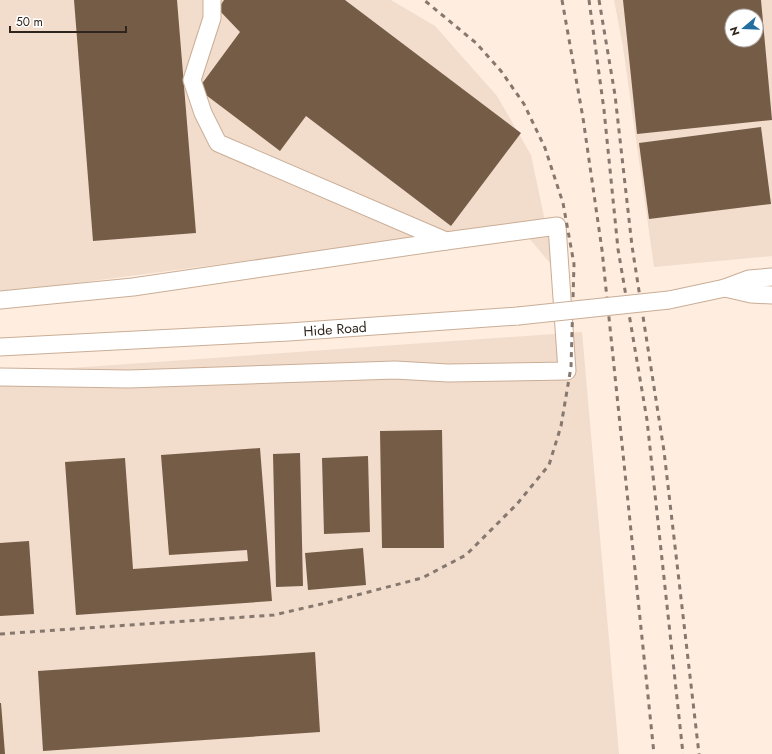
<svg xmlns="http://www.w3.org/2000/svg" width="772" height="754" viewBox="0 0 772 754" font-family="Jost,sans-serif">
<rect width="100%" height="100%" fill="#ffeddf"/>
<!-- built -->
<g fill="#f2dccc" fill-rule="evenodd">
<path d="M0,0H391L435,26L497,96L531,155L555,269L518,225L0,293Z"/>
<path d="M614,0H772V256L654,267L623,47ZM732,16H756V40H732Z"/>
<path d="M582,332L619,754H0V373Z"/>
</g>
<!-- building -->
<g fill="#755c47" fill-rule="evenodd">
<path d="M74,0H177L196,233L93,241Z"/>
<path d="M224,0H345L521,133L451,226L306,116L280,151L198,89L240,32L218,9Z"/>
<path d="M623,0H761L772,120L637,134ZM732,16H756V40H732Z"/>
<path d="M761,127L771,204L649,219L639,143Z"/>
<path d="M442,430L444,548H382L380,431Z"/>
<path d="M260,448L272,601L76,615L65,462L125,458L133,569L248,561L247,550L169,555L161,455Z"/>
<path d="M300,453L303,586L276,587L273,454Z"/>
<path d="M368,456L370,532L324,534L322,458Z"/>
<path d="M29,541L34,614L0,616V543Z"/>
<path d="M363,548L366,585L308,590L305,553Z"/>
<path d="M315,652L320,732L43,751L38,671Z"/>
<path d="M0,703H1L5,754H0Z"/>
</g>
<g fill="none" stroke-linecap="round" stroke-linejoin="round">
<!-- minor casing -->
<g stroke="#caae97" stroke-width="19">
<g id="minor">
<path d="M725,288L751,294L772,295"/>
<path d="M0,300L133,287L446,241"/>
<path d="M669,300L725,288L749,279L772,277"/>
<path d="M0,347L289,332L518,316"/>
<path d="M0,377L129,379L395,370L448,373L567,371L557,226L446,241L218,143L203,113L192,80L212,18V0"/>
</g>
</g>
<!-- minor -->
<use href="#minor" stroke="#fff" stroke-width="17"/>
<!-- rail -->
<g stroke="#86786e" stroke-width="3" stroke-dasharray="5 5" stroke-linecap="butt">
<path d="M562,0L583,118L602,250L654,754"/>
<path d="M589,0L604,110L618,249L647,420L683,754"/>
<path d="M599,0L615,95L632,246L664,451L699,754"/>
<path d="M0,634L274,615L330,602L422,578L466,555L517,504L549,465L561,426L571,367L574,264L563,203L545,148L524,104L501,71L476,43L424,0"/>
</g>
<!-- minor-bridge casing -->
<g stroke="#caae97" stroke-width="19" stroke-linecap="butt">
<path id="minor-bridge" d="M518,316L669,300"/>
</g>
<!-- minor-bridge -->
<use href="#minor-bridge" stroke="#fff" stroke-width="17"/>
</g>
<g text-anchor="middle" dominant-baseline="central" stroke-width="4" stroke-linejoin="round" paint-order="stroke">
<!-- street labels -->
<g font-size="14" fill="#30251d" stroke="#fff">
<text transform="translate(335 329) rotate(-4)">Hide Road</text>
</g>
</g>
<!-- north arrow -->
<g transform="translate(744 28) rotate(251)"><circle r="19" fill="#ffffff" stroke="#aca8a5"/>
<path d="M0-3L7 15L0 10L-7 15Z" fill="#236ea1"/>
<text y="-6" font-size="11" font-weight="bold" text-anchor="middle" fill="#30251d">N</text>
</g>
<!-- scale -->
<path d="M10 26v6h116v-6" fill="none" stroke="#30251d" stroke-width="2"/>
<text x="16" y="26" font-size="12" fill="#30251d" stroke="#ffffff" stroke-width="3" paint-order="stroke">50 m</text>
</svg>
